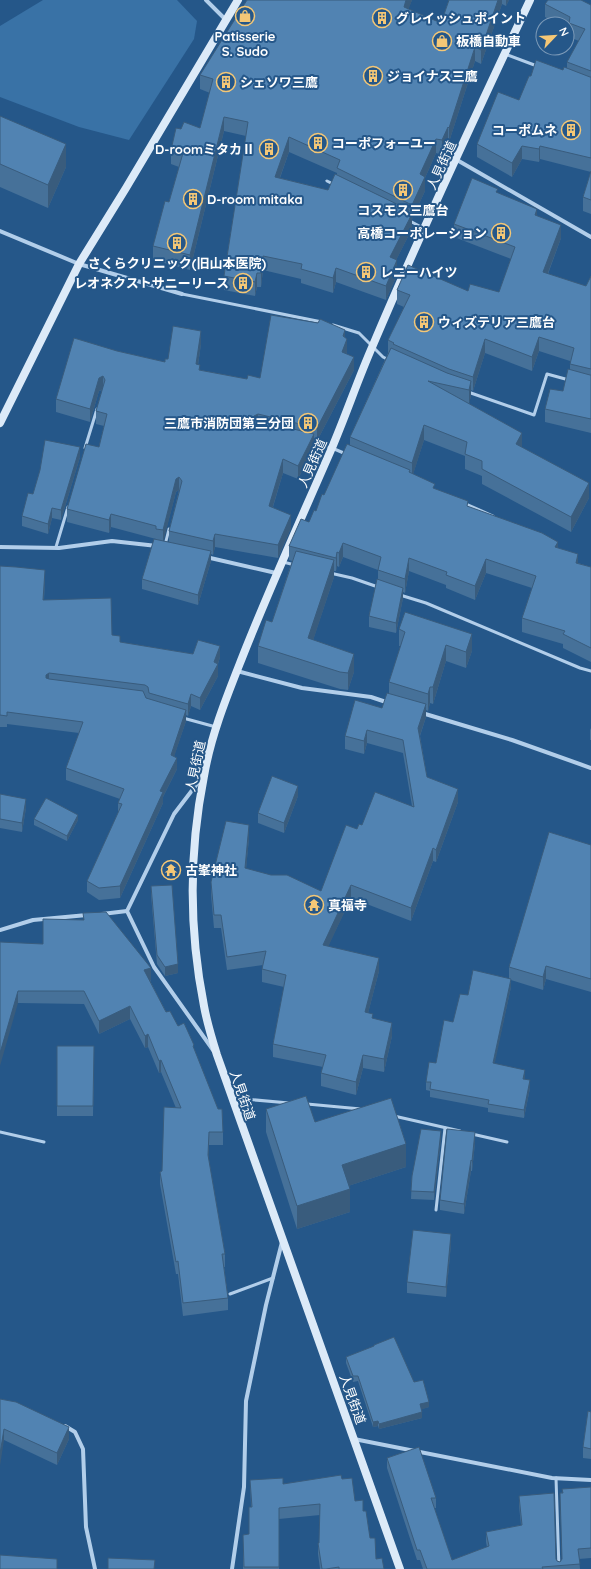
<svg xmlns="http://www.w3.org/2000/svg" width="591" height="1569" viewBox="0 0 591 1569" font-family="Quicksand,'Noto Sans JP',sans-serif">
<rect width="100%" height="100%" fill="#255789"/>
<!-- green -->
<path fill="#3972a6" d="M43,0H177L197,21L194,39L129,140L79,127L0,97V26Z"/>
<g fill="none" stroke-linecap="round" stroke-linejoin="round">
<!-- lane -->
<g stroke="#b2ceea" stroke-width="3">
<path d="M505,54L537,66"/>
<path d="M327,181L333,184"/>
<path d="M408,220L423,228"/>
<path d="M182,294L322,322"/>
<path d="M333,325L359,333L383,357L389,360"/>
<path d="M468,392L534,415L547,374L569,380"/>
<path d="M312,443L332,448L346,454"/>
<path d="M85,448L97,409"/>
<path d="M466,504L493,516"/>
<path d="M165,545L169,529"/>
<path d="M56,547L68,507"/>
<path d="M283,562L295,565"/>
<path d="M330,573L352,578L378,587"/>
<path d="M400,595L426,603L580,668L591,671"/>
<path d="M183,718L216,727"/>
<path d="M233,1098L289,1103"/>
<path d="M307,1104L361,1109"/>
<path d="M394,1116L460,1131"/>
<path d="M0,1132L44,1142"/>
<path d="M472,1134L507,1142"/>
<path d="M436,1210L445,1128"/>
<path d="M230,1294L273,1278"/>
<path d="M556,1478L559,1569"/>
</g>
<!-- street -->
<g stroke="#b2ceea" stroke-width="4">
<path d="M206,0L226,20"/>
<path d="M457,160L591,237"/>
<path d="M0,231L79,264L182,294"/>
<path d="M0,547L59,548L112,541L157,546"/>
<path d="M206,557L276,573"/>
<path d="M237,671L302,688L371,697L389,703"/>
<path d="M422,713L512,740L591,768"/>
<path d="M203,776L174,814L127,911L154,967L213,1050"/>
<path d="M102,914L127,911"/>
<path d="M0,930L33,920L87,915"/>
<path d="M65,1426L75,1432L83,1449L86,1527L95,1569"/>
<path d="M354,1439L552,1478L591,1480"/>
<path d="M232,1569L244,1487L246,1401L266,1305L282,1242"/>
</g>
<!-- secondary -->
<g stroke="#dceaf8" stroke-width="8">
<path d="M0,423L79,264L126,188L238,0"/>
<path d="M400,1569L217,1055C212,1039 207,1023 204,1006C189,930 189,852 204,776C211,735 227,696 242,658C270,587 301,519 331,450C346,415 358,379 373,345C422,229 476,114 530,0"/>
</g>
</g>
<!-- wall -->
<g fill="#467199" fill-rule="evenodd">
<path d="M247,0H412L408,9L441,23L449,0H509L506,6L502,4L481,64L475,61L449,142L448,141L442,155L436,153L425,178V191L412,219V229L396,260L397,275L386,300L336,282L333,293L301,283V279L263,270L261,287H257L255,296L224,290V276L246,136L224,131L190,270L153,260V246L169,202L179,167L171,164V150L181,129L200,128L210,93L200,89V75ZM289,152L337,173V175L328,190L280,178Z"/>
<path d="M545,4L591,5V214L583,211V197L591,172L540,159L539,162L522,159L512,177L477,157V144L519,100L531,76L563,70L567,68V62L579,41L569,37V30L567,29V24H558L545,17Z"/>
<path d="M0,116L66,167L48,208L0,187Z"/>
<path d="M498,193L537,216L561,238L548,274L586,286L591,276V433L545,422V409L563,391L570,370V361L539,351L532,371L485,353L473,391L471,390V396L469,403L522,447L589,498L571,532L482,484V476L465,469V456L424,440L413,474L435,489L468,507L558,548L578,563L591,567V662L563,648V644L522,632V618L532,588L486,573L475,600L446,588V585L409,571L405,593L403,592V598L396,633L369,627V616L378,580V570L343,557L339,567L337,566L336,571H334V577L313,640L354,672L348,690L340,689L258,663V646L272,622L292,561L289,560V546L309,522L316,511L350,445V437L388,353V340L404,307L397,304V290L499,292L511,259L454,237V224Z"/>
<path d="M345,337L347,352L346,354L354,370L317,441H314V447L298,479L283,473L273,507L291,528L278,558L215,547L213,555L211,554V561L198,605L142,589V579L156,539L111,527L109,533L67,522V509L99,447L104,426L96,424V411L102,390L99,391L90,422L56,412V399L117,351L165,362L168,359L201,344L198,365L200,370L247,379L260,378ZM179,490L169,531V542L163,541L176,492Z"/>
<path d="M80,457L61,520L52,518L48,534L22,526V516L33,494Z"/>
<path d="M0,566L45,582L44,600L112,635L120,642L193,654L220,657L218,664V676L200,710L191,706L188,716L186,715V721L174,756L177,769L163,797V803L120,898L99,900L87,892V881L118,813V803L120,799L66,780V768L79,733L7,724V727H0Z"/>
<path d="M399,629L472,651L466,668L446,661L433,704L430,703L428,711L426,710V717L420,736L427,777L458,802L436,862L433,861L411,921L351,898L328,946L379,971L368,1013L373,1019L392,1036L384,1072L363,1068L356,1095L321,1086V1073L323,1067L273,1057V1044L284,987L262,982V969L263,965L227,970L221,928H214L211,895V882L249,838L246,869L321,891L357,829L362,825L412,806L403,753L367,743L364,754L345,749V736L382,708L389,693V682L401,646H399Z"/>
<path d="M591,728V740H590V730Z"/>
<path d="M0,794L26,808L22,832L0,828Z"/>
<path d="M298,796L284,833L258,823V813Z"/>
<path d="M34,819L78,820L67,841L34,825Z"/>
<path d="M591,845V992L546,979L543,990L511,980V987L494,1064L525,1079L530,1088L524,1118L488,1112V1108L430,1097V1091L426,1090V1082L436,1063L453,1022L468,995L509,978V967Z"/>
<path d="M151,886L178,973L165,976L157,964L151,895Z"/>
<path d="M0,942L151,980L150,981L166,1012L178,1026L194,1050L223,1132V1145H209L208,1158L225,1254V1267H224L228,1298V1310L183,1316L178,1274H176L160,1184V1172L162,1171L176,1108L161,1072L159,1073L148,1047L145,1048L130,1019L99,1034L84,1004L18,1003Z"/>
<path d="M57,1046H94L93,1116H57Z"/>
<path d="M266,1109L315,1122L406,1167L348,1186L350,1212L297,1229L266,1132Z"/>
<path d="M441,1139L434,1200L411,1199L412,1176Z"/>
<path d="M475,1143L472,1171H471L464,1214L440,1210V1200Z"/>
<path d="M451,1244L446,1297L407,1293V1282Z"/>
<path d="M374,1345L414,1382L429,1407L421,1409L422,1418L379,1429L378,1426L373,1427L358,1381L353,1382L346,1363V1357L374,1347Z"/>
<path d="M0,1399L69,1439L57,1465L4,1440Z"/>
<path d="M591,1412V1459L583,1458V1447Z"/>
<path d="M387,1458L436,1498V1508H434L452,1560L487,1547L486,1542V1532L521,1525L519,1506V1496L557,1561L560,1562L562,1559L560,1493L591,1487V1558L579,1559L580,1569H423L420,1560H417L387,1468Z"/>
<path d="M342,1479L355,1501L363,1511L376,1559L384,1569H320L318,1554V1543H319L320,1515L279,1519V1569H243V1535L249,1534L251,1507L250,1480L283,1484Z"/>
</g>
<!-- shaded-wall -->
<g fill="#395c7d">
<path d="M406,0H412L404,22V7Z"/>
<path d="M498,0H502V4L481,64V50Z"/>
<path d="M506,0H509L506,6Z"/>
<path d="M475,47V61L449,142V128Z"/>
<path d="M224,117V131L190,270V255Z"/>
<path d="M448,127V141L442,155V140Z"/>
<path d="M289,137V152L275,191V177Z"/>
<path d="M436,139V153L425,178V191L412,219V205L420,174Z"/>
<path d="M66,144V167L48,208V185Z"/>
<path d="M522,146V159L512,177V163Z"/>
<path d="M540,146V159L539,162V149Z"/>
<path d="M537,209V222L535,215Z"/>
<path d="M409,210V219L412,214V229L390,272V257Z"/>
<path d="M561,225V238L543,286V272Z"/>
<path d="M263,256V270L261,287V273Z"/>
<path d="M397,260V275L386,300V286Z"/>
<path d="M336,268V282L333,293V278Z"/>
<path d="M257,273V287L255,296V282Z"/>
<path d="M345,330V343L347,339V352L342,365V352L343,336Z"/>
<path d="M201,331V344L196,378V364Z"/>
<path d="M539,337V351L532,371V357Z"/>
<path d="M485,339V353L473,391V377Z"/>
<path d="M354,357V370L317,441V428Z"/>
<path d="M103,376V389L99,391L90,422V409L99,378Z"/>
<path d="M471,381V396L469,405V390Z"/>
<path d="M258,414V427L254,416Z"/>
<path d="M424,425V440L412,478V463Z"/>
<path d="M522,433V448L516,444Z"/>
<path d="M314,434V447L298,479V466Z"/>
<path d="M80,447V457L61,520V510Z"/>
<path d="M283,459V473L269,519V506Z"/>
<path d="M179,477V490L176,492L163,543V530L176,479Z"/>
<path d="M589,483V498L571,532V517Z"/>
<path d="M52,508V518L48,534V524Z"/>
<path d="M111,514V527L109,533V520Z"/>
<path d="M291,515V528L278,558V545Z"/>
<path d="M215,534V547L213,555V541Z"/>
<path d="M558,542V555L555,547Z"/>
<path d="M343,543V557L339,567V553Z"/>
<path d="M211,551V561L198,605V595Z"/>
<path d="M337,552V566L336,571V558Z"/>
<path d="M578,554V568L576,563Z"/>
<path d="M409,558V571L405,593V579Z"/>
<path d="M486,559V573L475,600V586Z"/>
<path d="M334,560V577L308,656V638Z"/>
<path d="M45,570V582L43,611V600Z"/>
<path d="M403,588V598L396,633V623Z"/>
<path d="M472,634V651L466,668V652Z"/>
<path d="M446,645V661L433,704V687Z"/>
<path d="M220,646V657L217,667L218,664V676L200,710V698L214,662Z"/>
<path d="M354,654V672L348,690V673Z"/>
<path d="M49,673V685L46,687V675Z"/>
<path d="M430,687V703L428,711V694Z"/>
<path d="M191,694V706L188,716V704Z"/>
<path d="M426,704V717L418,741V728Z"/>
<path d="M186,710V721L171,766V755Z"/>
<path d="M367,730V743L364,754V741Z"/>
<path d="M177,758V769L163,797V803L120,898V886L160,791Z"/>
<path d="M298,786V796L284,833V823Z"/>
<path d="M458,789V802L436,862V850Z"/>
<path d="M26,799V808L22,832V823Z"/>
<path d="M78,815V820L67,841V836Z"/>
<path d="M249,825V838L245,881V868Z"/>
<path d="M433,848V861L411,921V908Z"/>
<path d="M351,885V898L323,958V945Z"/>
<path d="M379,958V971L365,1025V1012Z"/>
<path d="M178,964V973L165,976V967Z"/>
<path d="M546,966V979L543,990V977Z"/>
<path d="M151,968V980L144,982V970Z"/>
<path d="M511,979V987L493,1072V1063Z"/>
<path d="M18,991V1003L0,1066V1053Z"/>
<path d="M130,1006V1019L99,1034V1021Z"/>
<path d="M392,1023V1036L384,1072V1059Z"/>
<path d="M148,1034V1047L145,1048V1036Z"/>
<path d="M363,1055V1068L356,1095V1082Z"/>
<path d="M161,1060V1072L159,1073V1061Z"/>
<path d="M525,1070V1078L523,1087V1079Z"/>
<path d="M530,1080V1088L524,1118V1110Z"/>
<path d="M441,1131V1139L434,1200V1192Z"/>
<path d="M209,1132V1145L208,1167V1155Z"/>
<path d="M475,1132V1143L472,1171V1161Z"/>
<path d="M406,1144V1167L342,1188V1165Z"/>
<path d="M471,1160V1171L464,1214V1204Z"/>
<path d="M350,1189V1212L297,1229V1206Z"/>
<path d="M451,1234V1244L446,1297V1287Z"/>
<path d="M429,1402V1407L420,1410V1404Z"/>
<path d="M422,1412V1418L379,1429V1424Z"/>
<path d="M378,1421V1426L373,1427V1422Z"/>
<path d="M69,1427V1439L57,1465V1453Z"/>
<path d="M4,1429V1440L0,1466V1454Z"/>
</g>
<!-- building -->
<g fill="#5183b2" stroke="#395c7d">
<path d="M247,0H406L404,7L441,23L449,0H498L481,50L475,47L449,128L448,127L442,140L436,139L420,174L425,177L412,205L337,168L340,160L289,137L275,177L328,190L335,174L409,210L408,213L412,214L390,257L397,260L386,286L336,268L333,278L301,269L302,264L263,256L261,273H257L255,282L224,276L248,122L224,117L190,255L153,246L165,201L169,202L183,153L171,150L176,128L181,129L184,122L200,128L213,79L200,75Z"/>
<path d="M548,0H581L591,5V71L567,62L585,29L569,23L570,17L545,4Z"/>
<path d="M536,60L563,70L564,67L590,77H591V158L540,146L539,149L522,146L512,163L477,144L498,92L519,100L529,76H531Z"/>
<path d="M0,116L66,144L48,185L0,164Z"/>
<path d="M591,171V200L583,197Z"/>
<path d="M472,178L498,189L496,192L537,209L535,215L561,225L543,272L586,286L591,276V369L570,364L574,348L539,337L532,357L485,339L473,377L449,369L393,344L394,343L388,340L410,295L397,290L408,265L468,291L470,284L499,292L515,247L454,224Z"/>
<path d="M271,315L318,323L320,319L345,330L343,336L347,339L342,352L354,357L317,428L258,414L254,416L256,420L314,434L298,466L283,459L269,506L291,515L278,545L215,534L213,541L169,531L182,481L179,477L176,479L163,530L156,529V526L111,514L109,520L67,509L86,444L99,447L107,414L96,411L105,380L103,376L99,378L90,409L56,399L74,338L117,351L165,362V359H168L173,326L201,331L196,364L200,365L199,370L247,379L248,375L260,378Z"/>
<path d="M391,348L447,373L471,381L469,390L428,381L522,433L516,444L589,483L571,517L482,469V461L465,454L467,442L424,425L412,463L350,437Z"/>
<path d="M568,369L590,375H591V419L545,409L550,389L563,391Z"/>
<path d="M45,440L80,447L61,510L52,508L48,524L22,516L28,493L33,494L40,470Z"/>
<path d="M347,444L410,470L409,472L435,484L433,488L468,501L467,506L542,533L558,542L555,547L578,554L576,563L591,567V648L563,634L565,631L522,618L536,576L486,559L475,586L446,575L447,572L409,558L405,579L378,570L381,557L343,543L339,553L337,552L336,558L289,546L301,519L309,522L314,510L316,511L322,494L324,495Z"/>
<path d="M154,539L211,551L198,595L142,579Z"/>
<path d="M296,551L334,560L308,638L354,654L348,673L340,672L258,646L266,620L272,622Z"/>
<path d="M0,566L16,567L45,570L43,600L111,598L112,635L120,636V642L193,654L198,640L220,646L214,662L218,664L200,698L191,694L188,704L149,693L148,687L145,685L49,673L46,675V678L49,679L143,691L146,698L186,710L171,755L177,758L160,791L163,792L120,886L99,888L87,881L122,804L118,803L124,789L66,768L83,722L7,712V716L0,715Z"/>
<path d="M377,579L403,588L396,623L369,616Z"/>
<path d="M405,612L472,634L466,652L446,645L433,687H430L428,694L389,682L405,632L399,629Z"/>
<path d="M387,693L426,704L418,728L427,777L458,789L436,850L433,848L411,908L351,885L323,945L379,958L365,1012L373,1014L372,1018L392,1023L384,1059L363,1055L356,1082L321,1073L326,1055L273,1044L286,975L262,969L266,951L227,957L221,915H214L211,882L226,821L249,825L245,868L271,875H287L321,891L346,825L357,829L359,824L362,825L375,792L414,807L403,740L367,730L364,741L345,736L355,700L382,708Z"/>
<path d="M272,776L298,786L284,823L258,813Z"/>
<path d="M0,794L26,799L22,823L0,819Z"/>
<path d="M46,798L78,815L67,836L34,819Z"/>
<path d="M549,832L591,845V979L546,966L543,977L509,967Z"/>
<path d="M172,885L178,964L165,967L157,955L151,886Z"/>
<path d="M106,912L151,968L144,970L166,1012L170,1011L178,1026L184,1023L194,1045L193,1046L218,1109H222L223,1132H209L208,1155L225,1254H222L228,1298L183,1303L178,1261L176,1262L160,1172L162,1171L164,1107L181,1108L161,1060L159,1061L148,1034L145,1036L130,1006L99,1021L84,991H18L0,1053V942L43,944V919L84,920L83,913Z"/>
<path d="M473,970L511,979L493,1063L525,1070L523,1079L530,1080L524,1110L488,1104L489,1100L430,1089L431,1082H426L429,1062L436,1063L444,1020L453,1022L460,994L468,995Z"/>
<path d="M57,1046H94L93,1106H57Z"/>
<path d="M306,1096L315,1122L391,1098L406,1144L342,1165L350,1189L297,1206L266,1109Z"/>
<path d="M421,1129L441,1131L434,1192L411,1191L412,1176Z"/>
<path d="M447,1129L475,1132L472,1161L471,1160L464,1204L440,1200Z"/>
<path d="M413,1230L451,1234L446,1287L407,1282Z"/>
<path d="M394,1337L414,1382L423,1380L429,1402L420,1404L422,1412L379,1424L378,1421L373,1422L358,1376H353L346,1357L374,1346V1345Z"/>
<path d="M0,1399L16,1402L69,1427L57,1453L4,1429L0,1454Z"/>
<path d="M588,1411L591,1412V1449L583,1447Z"/>
<path d="M419,1447L436,1498H431L452,1560L489,1546L486,1532L522,1525L519,1496L554,1493L556,1559L557,1561L560,1562L562,1559L560,1493H563L562,1489L591,1487V1548L578,1549L580,1564L542,1567L543,1569H427L420,1550H417L387,1458Z"/>
<path d="M341,1475L342,1479L352,1478L355,1501L363,1500V1511H366L370,1538H375L376,1559L382,1558L384,1569H339V1567L326,1569H322L318,1543H319L320,1504L279,1508V1567H244L243,1535L249,1534V1507H252L250,1480L283,1478V1484Z"/>
<path d="M0,1555L57,1559V1569H0Z"/>
<path d="M108,1558L155,1560L154,1569H108Z"/>
</g>
<!-- icons -->
<defs>
<g id="shop-ring" transform="scale(1)"><circle r="9.5" fill="#255789" stroke="#f4c776" stroke-width="1.5"/><path d="M-5-2.5h2.3a2.7 3.5 0 0 1 5.4 0H5L5.5 6h-11ZM-1.5-2.5h3a1.5 2.3 0 0 0-3 0Z" fill="#f4c776"/></g>
<g id="building-ring" transform="scale(1)"><circle r="9.5" fill="#255789" stroke="#f4c776" stroke-width="1.5"/><path d="M-4-6H4V6H1V3H-1V6H-4ZM-2.5-4.3h1.7v1.8h-1.7ZM.8-4.3h1.7v1.8H.8ZM-2.5-1h1.7V.8h-1.7ZM.8-1h1.7V.8H.8Z" fill="#f4c776"/></g>
<g id="temple-ring" transform="scale(1)"><circle r="9.5" fill="#255789" stroke="#f4c776" stroke-width="1.5"/><path d="M0-6L5-2H3V0L6.5 2.5H4V6H1.5V3h-3V6H-4V2.5H-6.5L-3 0V-2H-5Z" fill="#f4c776"/></g>
</defs>
<g fill-rule="evenodd">
<use href="#shop-ring" x="245" y="16"/>
<use href="#building-ring" x="382" y="18"/>
<use href="#shop-ring" x="442" y="41"/>
<use href="#building-ring" x="373" y="76"/>
<use href="#building-ring" x="226" y="82"/>
<use href="#building-ring" x="571" y="130"/>
<use href="#building-ring" x="318" y="143"/>
<use href="#building-ring" x="269" y="149"/>
<use href="#building-ring" x="403" y="190"/>
<use href="#building-ring" x="193" y="199"/>
<use href="#building-ring" x="501" y="233"/>
<use href="#building-ring" x="177" y="243"/>
<use href="#building-ring" x="366" y="272"/>
<use href="#building-ring" x="243" y="283"/>
<use href="#building-ring" x="424" y="322"/>
<use href="#building-ring" x="308" y="423"/>
<use href="#temple-ring" x="171" y="870"/>
<use href="#temple-ring" x="314" y="905"/>
</g>
<g text-anchor="middle" dominant-baseline="central" stroke-width="4" stroke-linejoin="round" paint-order="stroke">
<!-- poi labels -->
<g font-size="13" font-weight="bold" fill="#fff" stroke="#255789" text-anchor="start">
<text x="396" y="18">グレイッシュポイント</text>
<text x="245" y="36" text-anchor="middle">Patisserie<tspan x="245" dy="15">S. Sudo</tspan></text>
<text x="456" y="41">板橋自動車</text>
<text x="387" y="76">ジョイナス三鷹</text>
<text x="240" y="82">シェソワ三鷹</text>
<text x="557" y="130" text-anchor="end">コーポムネ</text>
<text x="332" y="143">コーポフォーユー</text>
<text x="255" y="149" text-anchor="end">D-roomミタカⅡ</text>
<text x="207" y="199">D-room mitaka</text>
<text x="403" y="210" text-anchor="middle">コスモス三鷹台</text>
<text x="487" y="233" text-anchor="end">高橋コーポレーション</text>
<text x="177" y="263" text-anchor="middle">さくらクリニック(旧山本医院)</text>
<text x="380" y="272">レニーハイツ</text>
<text x="229" y="283" text-anchor="end">レオネクストサニーリース</text>
<text x="438" y="322">ウィズテリア三鷹台</text>
<text x="294" y="423" text-anchor="end">三鷹市消防団第三分団</text>
<text x="185" y="870">古峯神社</text>
<text x="328" y="905">真福寺</text>
</g>
<!-- street labels -->
<g font-size="13" fill="#fff" stroke="#255789">
<text transform="translate(441 165) rotate(-65)">人見街道</text>
<text transform="translate(312 463) rotate(-66)">人見街道</text>
<text transform="translate(195 766) rotate(-78)">人見街道</text>
<text transform="translate(243 1095) rotate(71)">人見街道</text>
<text transform="translate(353 1399) rotate(70)">人見街道</text>
</g>
</g>
<!-- north arrow -->
<g transform="translate(555 36) rotate(65)"><circle r="19" fill="#255789" stroke="#7c9ab8"/>
<path d="M0-3L7 15L0 10L-7 15Z" fill="#f4c776"/>
<text y="-6" font-size="11" font-weight="bold" text-anchor="middle" fill="#ffffff">N</text>
</g>
</svg>
